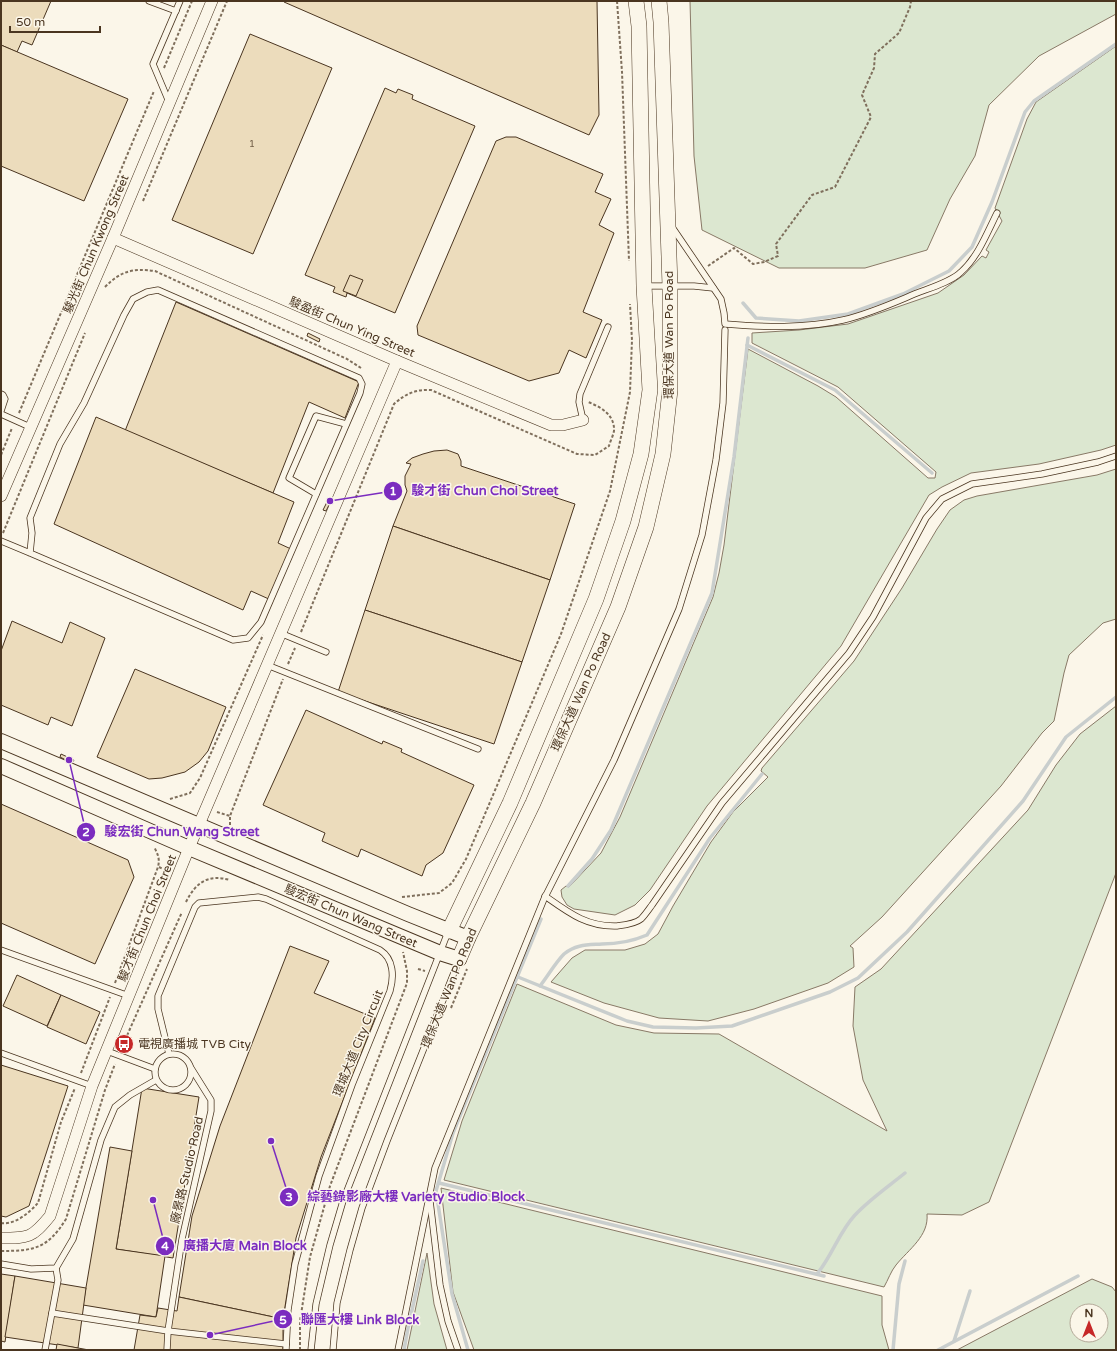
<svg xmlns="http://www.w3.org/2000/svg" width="1117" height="1351" viewBox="0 0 1117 1351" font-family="'Varela Round','Noto Sans TC',sans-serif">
<rect width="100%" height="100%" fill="#fbf6e9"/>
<!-- green -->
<g fill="#dce7d0" stroke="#887966" fill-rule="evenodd">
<path d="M690,1H1116V14L1039,56L989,105L975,156L950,199L927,250L865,268H779L702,230L694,156Z"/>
<path d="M1116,46V445L1101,450L1039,464L971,473L942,487L929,495L841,646L707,806L650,890L635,905L615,915L574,909L567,905L562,897L561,890L566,886L569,887L601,853L620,817L713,597L719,573L724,545L748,349L818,386L836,397L928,478H935L936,472L838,387L752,343V333L799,330L848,324L938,293L964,275L982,256L986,258L989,252L986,250L1002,221L995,208L1027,119L1036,102Z"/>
<path d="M1116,469V619L1103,623L1069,655L1064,673L1054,721L1042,733L1001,786L882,917L850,946L853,948L854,967L828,983L754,1009L708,1021L659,1018L604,1003L551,982L572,958L585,950H625L645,944L658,934L673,906L711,842L733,812L768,777L761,771L762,768L854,661L902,588L937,529L950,510L964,500L977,496L1097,475Z"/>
<path d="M1116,706V873L989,1202L962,1215L927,1214C929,1236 909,1249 896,1265C891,1271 888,1280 884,1287L444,1180L462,1121L517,984L616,1025L654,1033L719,1034L887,1131L863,1080L853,1026L855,987L881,969L1028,810L1056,765L1080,734Z"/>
<path d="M441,1188L882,1296V1325L889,1350H474L453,1292Z"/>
<path d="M427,1253L434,1304L447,1350H407Z"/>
<path d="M1092,1279L1112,1287L1116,1292V1350H957ZM1077,1311H1101V1335H1077Z"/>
</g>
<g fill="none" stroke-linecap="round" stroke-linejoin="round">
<!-- stream -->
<g stroke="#c9cecd" stroke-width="3.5">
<path d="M743,303L756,318L799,321L848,314L903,294L949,271L972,247L992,202L1025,112L1034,101L1116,44"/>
<path d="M747,345L835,390L932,473"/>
<path d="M568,886L592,859L611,830L712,593L734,457L748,338"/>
<path d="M518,977L627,1021L653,1027L696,1028L732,1026L830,992L858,978L907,932L1023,801L1066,737L1116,697"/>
<path d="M540,986C548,976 555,963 564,954C576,944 588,945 602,944C617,944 633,941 647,935L710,838L762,774"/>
<path d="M439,1183L824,1276"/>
<path d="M817,1274C832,1256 839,1232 855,1215C870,1199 889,1186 905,1173"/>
<path d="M954,1341L970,1291"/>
<path d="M404,1350L408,1328L423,1261"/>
<path d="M468,1350L452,1294L436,1191L453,1133L541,919"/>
<path d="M893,1350L899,1284L905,1261"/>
<path d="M938,1350L1078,1276"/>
</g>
</g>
<!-- building -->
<g fill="#ecdcbc" stroke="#4a3520">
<path d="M1,1H51L32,45L22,41L17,52L1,45Z"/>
<path d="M284,1H597L599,115L589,135L284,2Z"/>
<path d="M250,34L332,68L253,254L172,220Z"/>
<path d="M1,45L128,99L84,201L1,166Z"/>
<path d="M385,88L396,93L398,89L413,95L412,99L475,126L395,313L347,293L346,297L333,292L335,287L305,275Z"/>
<path d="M506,137H516L603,174L595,192L611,199L599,225L614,233L583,312L602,320L586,358L569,350L559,373L529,381L418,335L417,326L496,141Z"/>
<path d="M350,275L363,280L356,296L343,291Z"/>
<path d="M176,302L359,382L345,418L309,402L273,493L125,431Z"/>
<path d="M308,333L320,339L319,342L307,336Z"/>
<path d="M96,417L294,502L278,543L291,549L271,600L251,591L243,610L54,524Z"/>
<path d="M447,450L458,454L461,461V466L575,504L550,580L393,526L407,491L405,485V476L411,464L406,463L412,458L423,454L434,451Z"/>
<path d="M329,498L332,499L326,511L323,510Z"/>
<path d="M393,526L550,580L522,662L365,610Z"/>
<path d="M365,610L522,662L494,744L338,692Z"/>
<path d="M12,621L62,643L70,622L105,638L72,726L51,717L48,725L1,705V651Z"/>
<path d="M135,669L226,707L208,751L199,762L185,772L162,778L149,779L97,757Z"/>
<path d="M306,710L382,744L383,741L402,749L401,752L474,785L443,853L426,865L422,876L361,849L358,857L322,841L325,833L263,805Z"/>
<path d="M61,754L74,760L72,763L60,757Z"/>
<path d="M1,804L128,860L134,877L95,964L1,923Z"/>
<path d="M290,946L329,961L314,993L375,1018L321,1157L296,1238L283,1319L179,1297L192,1216L220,1126Z"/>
<path d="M17,975L61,995L47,1026L3,1006Z"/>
<path d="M61,995L100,1012L86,1044L47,1027Z"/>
<path d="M1,1065L68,1086L29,1206L6,1217L1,1216Z"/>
<path d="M142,1088L199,1097L173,1258L116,1249Z"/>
<path d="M110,1147L132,1151L116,1249L165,1256L156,1317L83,1305Z"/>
<path d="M1,1274L15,1276L5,1342L1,1341Z"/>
<path d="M15,1276L86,1288L78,1348L5,1337Z"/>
<path d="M179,1297L283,1319V1350H134L140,1315L156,1317L158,1308L177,1311Z"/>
<path d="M57,1344L78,1348L89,1350H56Z"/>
</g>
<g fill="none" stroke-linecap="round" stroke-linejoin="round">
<!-- service casing -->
<g stroke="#4a3520" stroke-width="7">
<g id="service">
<path d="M149,1L176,11"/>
<path d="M169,102L153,64L180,1"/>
<path d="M672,227L721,299L724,313L725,324C764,327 804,329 843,320C869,314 893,303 917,293C930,288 951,282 961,272C978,257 987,233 997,213"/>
<path d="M645,286H694L713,288"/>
<path d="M1,394L3,395L5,399L1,411"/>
<path d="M1,414L30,427"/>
<path d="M583,420L579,402L580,394L608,327"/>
<path d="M316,494L289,478L316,416L346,424"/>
<path d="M1,541L30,553L233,640L248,638L261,622L360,393L362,384L359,378L158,290L147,292L133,299L124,315L84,403L60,444L30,518L32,533L30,553"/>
<path d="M280,633L326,652"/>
<path d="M267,665L478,749"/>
<path d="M545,896C569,913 587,927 617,926C625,925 635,924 641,919C645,915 649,909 652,905L722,803L849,653L873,617L926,518L942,499L972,484L1042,474L1098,462L1116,456"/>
<path d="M1,950L129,996"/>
<path d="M107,1051L155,1069"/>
<path d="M1,1053L92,1086"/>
<circle cx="173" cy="1072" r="18"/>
<path d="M169,1054L158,1009V996L195,907L199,903L258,897L266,899L380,950C394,959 394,977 390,991L352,1085L319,1176L295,1264L288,1310L286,1350"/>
<path d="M430,1201L440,1285L448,1321L458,1350"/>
<path d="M1,1264L31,1269L56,1268L73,1239L101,1140L115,1107L130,1095L156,1080"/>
<path d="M52,1313L168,1331L286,1344"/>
<path d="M45,1350L58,1280L56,1268"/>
<path d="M167,1350L168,1331L182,1239L211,1111V1100L191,1068"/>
<path d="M311,1350L316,1304L330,1245L343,1201L448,932"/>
<path d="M333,1350L337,1303L350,1250L362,1208L387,1141L459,960"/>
<path d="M398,1350L435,1168L544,899L614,760L679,609L702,535L716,460L723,403L725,330"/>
</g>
</g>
<!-- minor casing -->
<g stroke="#4a3520" stroke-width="12">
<g id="minor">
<path d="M113,238L397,361L551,425H563L583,420"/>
<path d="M1,496L113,238L212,1"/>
<path d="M1,1238C29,1238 32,1238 50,1216L92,1086L189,848L397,361"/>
</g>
</g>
<!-- tertiary casing -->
<g stroke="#4a3520" stroke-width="16">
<g id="tertiary">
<path d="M1,741L408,914L468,938"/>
<path d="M1,766L189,848L440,953L459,959"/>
</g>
</g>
<!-- secondary casing -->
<g stroke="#4a3520" stroke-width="16">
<g id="secondary">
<path d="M449,931L510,803L596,599L623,521L641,454L650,390L644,286L639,26L636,1"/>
<path d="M459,959L468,938L533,803L618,607L646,527L663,454L670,390V286L661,22L659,1"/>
</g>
</g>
<!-- path -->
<g stroke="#7f6f5c" stroke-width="2" stroke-dasharray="3 2" stroke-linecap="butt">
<path d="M617,1L622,72L629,261"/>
<path d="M164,68L192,1"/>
<path d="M143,201L227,1"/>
<path d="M708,266L734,248L753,264L764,262L778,256L776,244L812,195L835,187L871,117L862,95L874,68L875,54L899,33L910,7L911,1"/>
<path d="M105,287C121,271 132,268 155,271L347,359L361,368"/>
<path d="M19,413L154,91"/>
<path d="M1,455L12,428"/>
<path d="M3,533L85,333"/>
<path d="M301,632L394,404C405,394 416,389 431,390L577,454L595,455L609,446C610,442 613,436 614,431C615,415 601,407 588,402"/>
<path d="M288,664L295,648"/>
<path d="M170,799L190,793L200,778L263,635"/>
<path d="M217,812L230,816"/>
<path d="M230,825V816L283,679"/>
<path d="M159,867L167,871"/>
<path d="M402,897L439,893L452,883L466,859L561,634L610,491L630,392L632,340L630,304"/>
<path d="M186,902C196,882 208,874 230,880"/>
<path d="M418,969L425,971"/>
<path d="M115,983L158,867C160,859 158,854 154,847"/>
<path d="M451,1008L467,969"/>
<path d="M121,1049L182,912"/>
<path d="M81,1073L110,997"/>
<path d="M1,1223C15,1225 29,1213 38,1203L61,1122L75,1088"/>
<path d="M1,1251C35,1251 48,1248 66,1219L105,1090L115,1064"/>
<path d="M300,1350V1321L310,1257L330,1186L407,983V971L403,952"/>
</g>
<!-- service -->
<use href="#service" stroke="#fbf6e9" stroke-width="5.5"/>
<!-- minor -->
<use href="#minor" stroke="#fbf6e9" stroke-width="11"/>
<!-- tertiary -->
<use href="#tertiary" stroke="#fbf6e9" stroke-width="14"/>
<!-- secondary -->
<use href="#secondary" stroke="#fbf6e9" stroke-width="15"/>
</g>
<!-- icons -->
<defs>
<g id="bus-disc" transform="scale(1)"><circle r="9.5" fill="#c62828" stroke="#fbf6e9"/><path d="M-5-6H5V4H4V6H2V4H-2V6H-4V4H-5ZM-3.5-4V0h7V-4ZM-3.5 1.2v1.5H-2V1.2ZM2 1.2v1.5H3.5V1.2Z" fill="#fff"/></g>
</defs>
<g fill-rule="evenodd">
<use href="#bus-disc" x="124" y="1044"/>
</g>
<g text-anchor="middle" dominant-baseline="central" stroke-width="3" stroke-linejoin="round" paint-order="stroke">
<!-- number labels -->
<g font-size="10" fill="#725f47">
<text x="252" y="144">1</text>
</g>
<!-- street labels -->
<g font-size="12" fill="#4a3520" stroke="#fbf6e9">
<text transform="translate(96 244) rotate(-67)">駿光街 Chun Kwong Street</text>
<text transform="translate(352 327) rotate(23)">駿盈街 Chun Ying Street</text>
<text transform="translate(669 335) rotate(-90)">環保大道 Wan Po Road</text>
<text transform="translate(581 692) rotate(-66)">環保大道 Wan Po Road</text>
<text transform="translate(351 916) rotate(23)">駿宏街 Chun Wang Street</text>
<text transform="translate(147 918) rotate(-68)">駿才街 Chun Choi Street</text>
<text transform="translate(449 988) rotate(-68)">環保大道 Wan Po Road</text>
<text transform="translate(358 1043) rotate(-68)">環城大道 City Circuit</text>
<text transform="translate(187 1170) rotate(-77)">廠景路 Studio Road</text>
</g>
<!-- poi labels -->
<g font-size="12" fill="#4a3520" stroke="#fbf6e9" text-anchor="start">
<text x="138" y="1044">電視廣播城 TVB City</text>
</g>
</g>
<!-- callouts -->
<path fill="none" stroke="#7b2cbf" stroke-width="1.5" d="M330 501L393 491M69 760L86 832M271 1141L289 1197M153 1200L165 1246M210 1335L283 1319"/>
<g fill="#7b2cbf" stroke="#fbf6e9" stroke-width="1.5">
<circle cx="330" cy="501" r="4"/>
<circle cx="69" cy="760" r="4"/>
<circle cx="271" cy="1141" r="4"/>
<circle cx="153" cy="1200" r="4"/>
<circle cx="210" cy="1335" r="4"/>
<circle cx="393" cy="491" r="10"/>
<circle cx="86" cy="832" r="10"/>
<circle cx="289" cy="1197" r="10"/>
<circle cx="165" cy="1246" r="10"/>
<circle cx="283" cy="1319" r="10"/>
</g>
<g font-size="12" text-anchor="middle" font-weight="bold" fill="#fff">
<text x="393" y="495">1</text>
<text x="86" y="836">2</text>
<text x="289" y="1201">3</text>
<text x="165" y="1250">4</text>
<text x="283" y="1324">5</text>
</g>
<g font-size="13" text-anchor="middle" font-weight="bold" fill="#7b2cbf" stroke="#fbf6e9" stroke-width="3" stroke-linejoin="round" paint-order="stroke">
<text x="485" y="495">駿才街 Chun Choi Street</text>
<text x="182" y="836">駿宏街 Chun Wang Street</text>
<text x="416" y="1201">綜藝錄影廠大樓 Variety Studio Block</text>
<text x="245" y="1250">廣播大廈 Main Block</text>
<text x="360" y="1324">聯匯大樓 Link Block</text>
</g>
<!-- border -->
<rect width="1117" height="1351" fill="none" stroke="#4a3520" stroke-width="4"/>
<!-- north arrow -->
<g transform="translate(1089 1323)"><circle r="19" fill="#fbf6e9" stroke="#b4a999"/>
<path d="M0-3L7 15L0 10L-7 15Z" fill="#c62828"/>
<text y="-6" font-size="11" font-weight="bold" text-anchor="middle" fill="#4a3520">N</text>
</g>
<!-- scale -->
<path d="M10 26v6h90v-6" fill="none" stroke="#4a3520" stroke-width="2"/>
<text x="16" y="26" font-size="12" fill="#4a3520" stroke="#fbf6e9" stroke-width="3" paint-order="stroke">50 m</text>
</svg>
